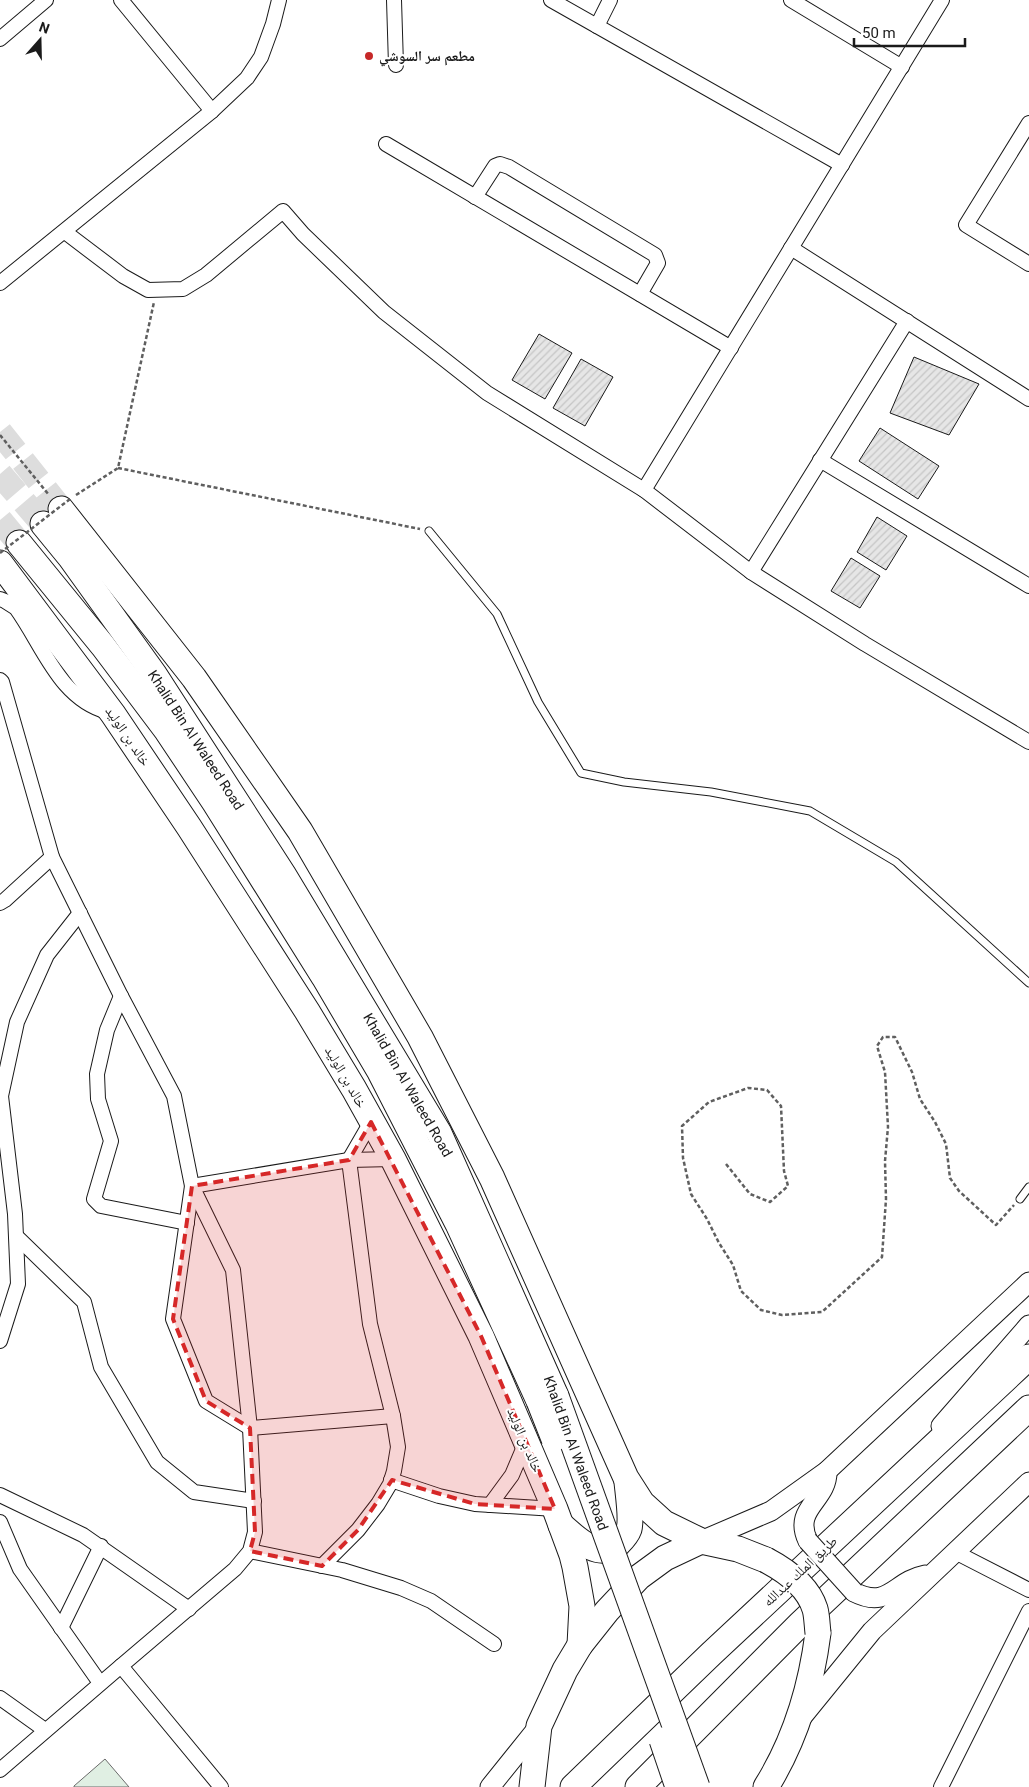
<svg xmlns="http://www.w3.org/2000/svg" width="1029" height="1787" viewBox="0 0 1029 1787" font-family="Roboto,'Noto Naskh Arabic',sans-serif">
<defs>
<pattern id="building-hatch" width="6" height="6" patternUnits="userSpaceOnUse" patternTransform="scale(1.25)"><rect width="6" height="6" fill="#e6e6e6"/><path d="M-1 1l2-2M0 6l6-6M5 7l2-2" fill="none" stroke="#c5c5c5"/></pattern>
</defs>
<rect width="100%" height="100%" fill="#fff"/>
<!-- grass -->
<path fill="#e0efe3" stroke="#6a6a6a" d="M105,1759L129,1787H74V1786Z"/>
<!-- building -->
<g fill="url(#building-hatch)" stroke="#1a1a1a">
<path d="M539,334L572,353L545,399L512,380Z"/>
<path d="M914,357L979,384L949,435L890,413Z"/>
<path d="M581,359L613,377L585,426L553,408Z"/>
<path d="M880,428L939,466L918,499L859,461Z"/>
<path d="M877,517L907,536L886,570L857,552Z"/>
<path d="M851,558L880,576L860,608L831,591Z"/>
</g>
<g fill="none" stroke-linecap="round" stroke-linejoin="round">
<!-- highway-tunnel -->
<g stroke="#ddd" stroke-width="25" stroke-dasharray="25 12" stroke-linecap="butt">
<path d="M0,432L61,509"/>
<path d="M0,474L43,524"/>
<path d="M0,520L19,543"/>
</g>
<!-- lane casing -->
<g stroke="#1a1a1a" stroke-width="9">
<g id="lane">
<path d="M429,531L497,614L538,702L581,773L624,782L711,792L810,811L896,862L1029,983"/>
<path d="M1020,1199L1029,1187"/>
</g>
</g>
<!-- street casing -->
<g stroke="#1a1a1a" stroke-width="16">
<g id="street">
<path d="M121,0L212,111"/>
<path d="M394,0L396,65"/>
<path d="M551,0L842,165"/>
<path d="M791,0L902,67"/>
<path d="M597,26L610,0"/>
<path d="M0,39L46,0"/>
<path d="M1029,123L966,225L1029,264"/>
<path d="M386,144L731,348"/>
<path d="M475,197L495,166L500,164L509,167L655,255L658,263L640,294"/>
<path d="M65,232L123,276L148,290L183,289L206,275L283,211L303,234L384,312L487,393L644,490L751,572L865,644L1029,742"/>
<path d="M791,248L1029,399"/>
<path d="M0,283L212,111L247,78L261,57L273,24L279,0"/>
<path d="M820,460L1029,586"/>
<path d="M644,490L942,0"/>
<path d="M751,572L907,321"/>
<path d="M0,599L5,601L16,608C43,645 59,699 108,712"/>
<path d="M0,680L2,682L52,857L121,996L174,1096L192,1186L233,1270L250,1428L255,1532L250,1551L235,1569L121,1666L221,1787"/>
<path d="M0,903L5,900L52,857"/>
<path d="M121,996L107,1030L97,1074L98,1099L111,1141L94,1199L101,1206L187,1223"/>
<path d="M393,1159L349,1160L192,1186L173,1319L206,1401L250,1428L393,1416"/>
<path d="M16,1236L84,1302L101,1367L157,1462L194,1492L254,1501"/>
<path d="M0,1341L18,1284L15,1214L1,1096L17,1022L47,955L80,913"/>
<path d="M391,1480L439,1496L475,1504L555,1509"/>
<path d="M0,1495L83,1535L189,1609"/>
<path d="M490,1505L512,1475L526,1442"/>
<path d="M0,1522L20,1569L100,1683"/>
<path d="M250,1551L342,1570L401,1588L431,1601L494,1644"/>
<path d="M955,1552L1029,1590"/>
<path d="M322,1566L358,1530L378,1504L390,1484L394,1471L398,1447L393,1416L370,1324L349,1160L371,1122"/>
<path d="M61,1628L101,1546"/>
<path d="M0,1698L45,1730"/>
<path d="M0,1770L121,1666"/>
<path d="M941,1787L1029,1611"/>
</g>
</g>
<!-- secondary casing -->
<g stroke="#1a1a1a" stroke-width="21">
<g id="secondary">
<path d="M941,1426L1029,1325"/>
<path d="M701,1541L771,1511L827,1471L1029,1282"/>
<path d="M808,1541C792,1508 828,1501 827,1471"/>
<path d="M854,1592C889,1610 894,1581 925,1575"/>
<path d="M802,1717L872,1631L1029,1482"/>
<path d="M490,1787L539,1726"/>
</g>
</g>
<!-- highway casing -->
<g stroke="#1a1a1a" stroke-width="27">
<g id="highway">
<path d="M61,509L194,678L300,831L420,1037L492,1178L626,1478L642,1503L664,1523L701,1541L738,1549L766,1560"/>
<path d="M43,524L70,557L154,674L283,874L439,1133L556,1396"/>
<path d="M19,543L103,646L167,731L215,803L324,977L380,1072L458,1224L539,1401"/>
<path d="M0,563L113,714L189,827L307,1011L354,1089L393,1159L481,1336L555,1509L572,1555L575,1567L582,1606L580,1645"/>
<path d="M561,1525C576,1538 598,1561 618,1544C622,1540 627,1535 629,1529C632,1519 628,1493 627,1482"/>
<path d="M532,1787L539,1726L565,1670L580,1645L607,1611L639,1577L665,1558L701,1541"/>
<path d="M573,1787L711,1654L1029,1357"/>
<path d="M638,1787L801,1623L1029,1408"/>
<path d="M766,1787C796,1739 811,1688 818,1633"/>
</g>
</g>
<!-- path -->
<g stroke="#5f5f5f" stroke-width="2.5" stroke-dasharray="4 2.5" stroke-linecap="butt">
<path d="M0,435L49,495"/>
<path d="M118,468L420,529"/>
<path d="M76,495L118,468L154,302"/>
<path d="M726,1164L750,1194L770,1202L788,1186L784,1171L781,1106L767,1090L748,1088L709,1102L682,1126L683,1158L691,1194L707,1219L719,1243L733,1265L741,1291L761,1310L782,1315L822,1312L882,1257L886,1199L885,1161L888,1127L885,1072L877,1046L883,1037H895L912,1072L920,1099L935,1122L946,1144L950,1178L959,1191L996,1225L1014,1205"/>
</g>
<!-- lane -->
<use href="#lane" stroke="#fff" stroke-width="7"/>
<!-- street -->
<use href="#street" stroke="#fff" stroke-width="14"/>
<!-- secondary -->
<use href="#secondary" stroke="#fff" stroke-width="19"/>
<!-- highway -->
<use href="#highway" stroke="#fff" stroke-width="25"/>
<!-- secondary-bridge casing -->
<g stroke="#1a1a1a" stroke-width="21" stroke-linecap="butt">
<path id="secondary-bridge" d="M808,1541L854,1592"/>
</g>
<!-- highway-bridge casing -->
<g stroke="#1a1a1a" stroke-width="27" stroke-linecap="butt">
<g id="highway-bridge">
<path d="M556,1396L697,1787"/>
<path d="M539,1401L554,1439"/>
<path d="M766,1560C785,1570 808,1586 815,1609C817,1616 817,1625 818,1633"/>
<path d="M662,1740L678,1787"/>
</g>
</g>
<!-- path-bridge -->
<path stroke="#5f5f5f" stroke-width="2.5" stroke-dasharray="4 2.5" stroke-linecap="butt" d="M0,553L70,499"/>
<!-- secondary-bridge -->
<use href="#secondary-bridge" stroke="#fff" stroke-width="19"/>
<!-- highway-bridge -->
<use href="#highway-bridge" stroke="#fff" stroke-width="25"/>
</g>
<!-- marked area -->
<path fill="#d62828" fill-opacity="0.2" stroke="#d62828" stroke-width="4" stroke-dasharray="10 6" stroke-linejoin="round" d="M371,1122L481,1336L555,1509L475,1504L392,1480L358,1530L322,1566L250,1551L255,1532L250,1428L206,1401L173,1319L192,1186L349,1160Z"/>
<!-- markers -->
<circle fill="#c62828" stroke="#fff" stroke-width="2" cx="369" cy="56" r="5"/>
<g text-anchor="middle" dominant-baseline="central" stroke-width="4" stroke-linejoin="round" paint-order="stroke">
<!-- poi labels -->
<g font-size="14" font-weight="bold" fill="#1a1a1a" stroke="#fff" text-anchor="start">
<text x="379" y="56">مطعم سر السوشي</text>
</g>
<!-- street labels -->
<g font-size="14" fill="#1a1a1a" stroke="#fff">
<text transform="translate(128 736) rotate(56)">خالد بن الوليد</text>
<text transform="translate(196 740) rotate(57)">Khalid Bin Al Waleed Road</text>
<text transform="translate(346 1077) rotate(60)">خالد بن الوليد</text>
<text transform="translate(408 1085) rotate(60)">Khalid Bin Al Waleed Road</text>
<text transform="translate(525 1440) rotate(67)">خالد بن الوليد</text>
<text transform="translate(576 1453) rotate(70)">Khalid Bin Al Waleed Road</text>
<text transform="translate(800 1571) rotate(-43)">طريق الملك عبدالله</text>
</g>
</g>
<!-- north arrow -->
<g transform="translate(40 40) rotate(20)" stroke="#ffffff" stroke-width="4" paint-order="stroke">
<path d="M0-4L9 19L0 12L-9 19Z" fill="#1a1a1a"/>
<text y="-8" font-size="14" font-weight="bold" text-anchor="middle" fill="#1a1a1a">N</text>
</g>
<!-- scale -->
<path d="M854 38v8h111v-8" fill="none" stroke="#1a1a1a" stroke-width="2.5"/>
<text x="862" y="38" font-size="15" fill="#1a1a1a" stroke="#ffffff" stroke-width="4" paint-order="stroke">50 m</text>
</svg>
